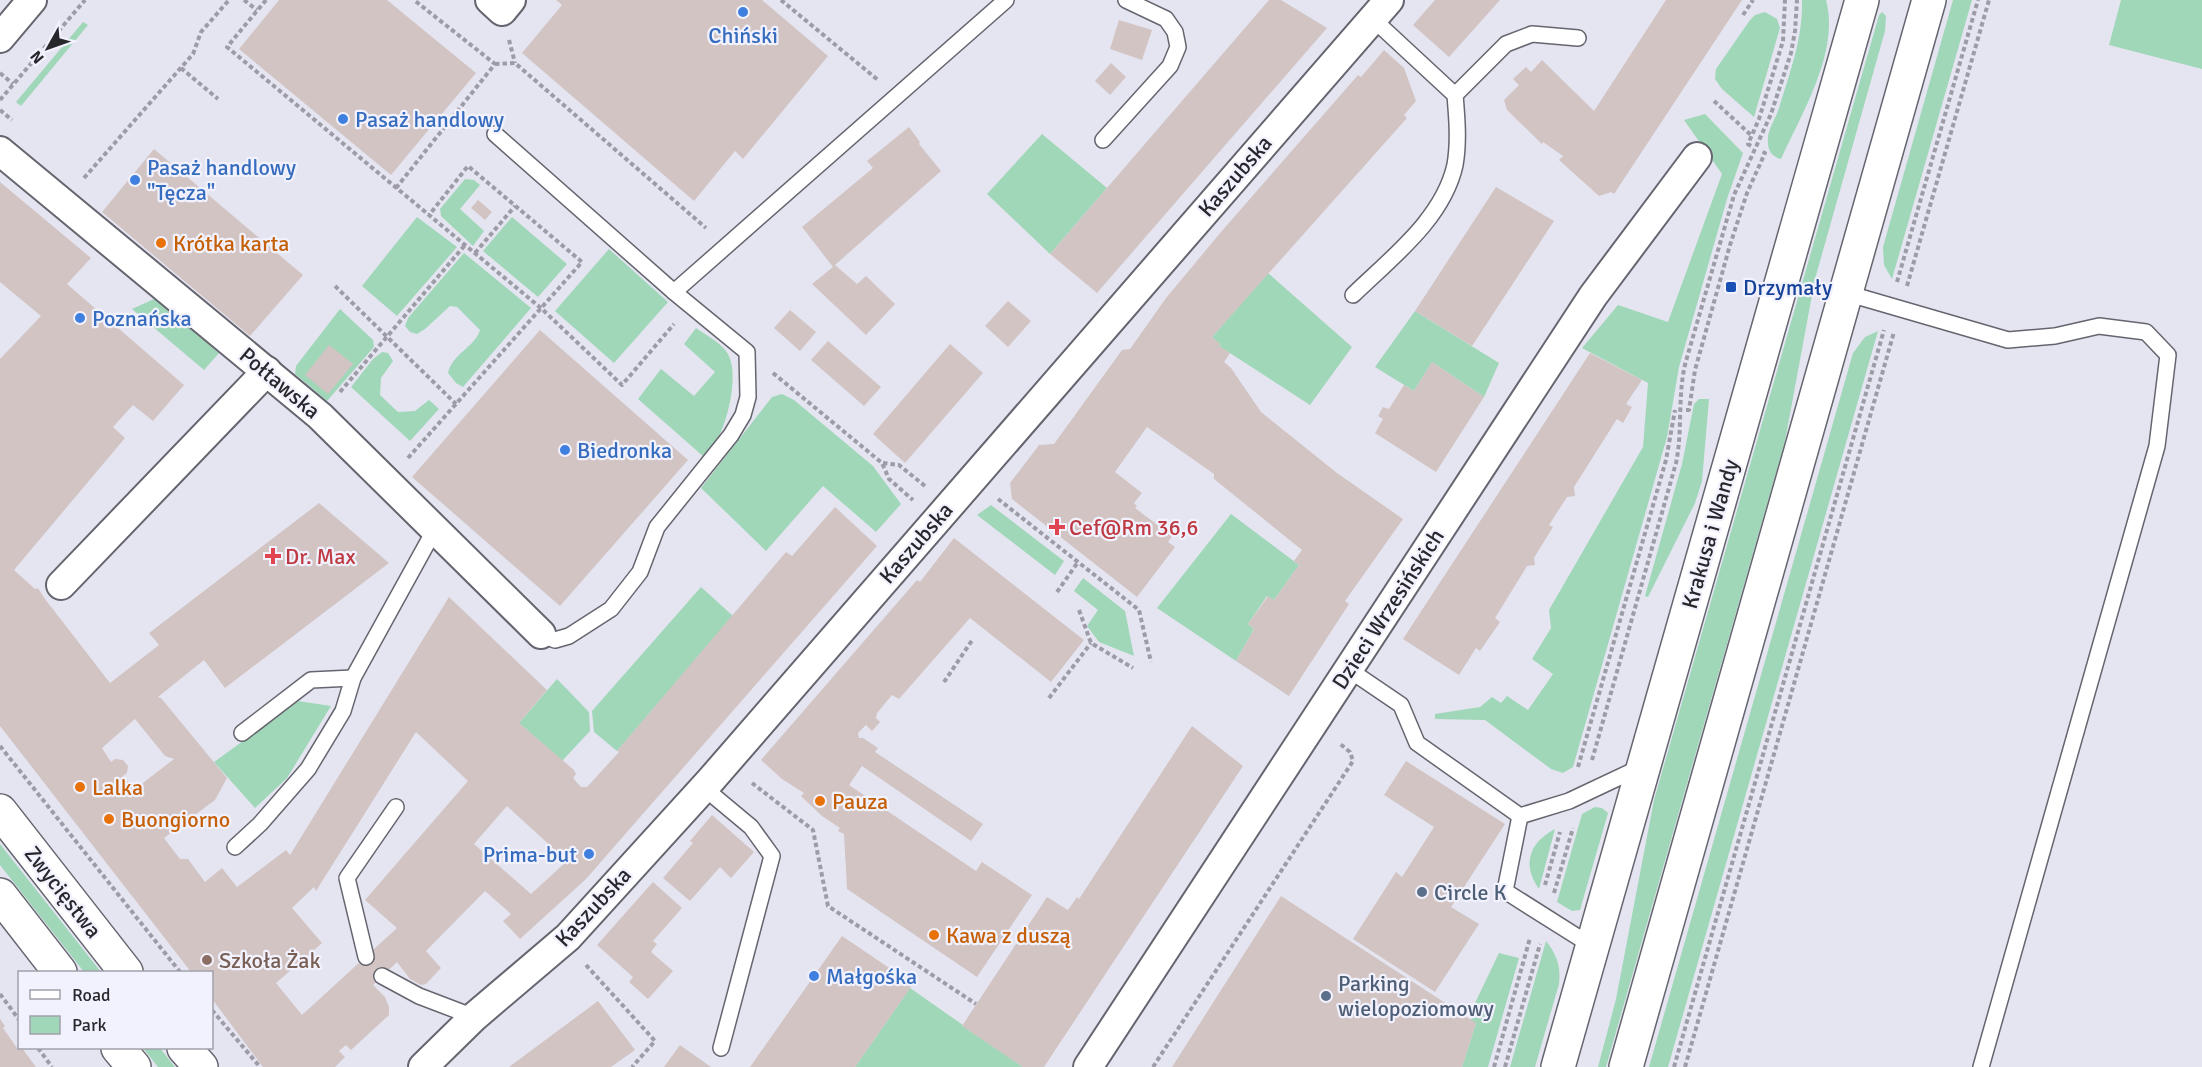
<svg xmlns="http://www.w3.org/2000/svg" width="2202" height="1067" viewBox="0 0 2202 1067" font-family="Signika,sans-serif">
<rect width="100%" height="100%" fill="#e5e5f1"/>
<!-- green -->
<g fill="#a0d7b9">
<path d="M1802,0H1826C1840,51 1802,113 1781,159C1771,156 1767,150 1768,138C1768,129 1776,118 1779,108C1790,72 1803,38 1802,0Z"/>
<path d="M1953,0H1972L1892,279L1884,265L1883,247Z"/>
<path d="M2121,0H2202V69L2109,45Z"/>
<path d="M1765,12L1777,19L1780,28L1754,117L1722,89L1715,79L1716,69L1750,20L1755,15Z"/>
<path d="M1882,12L1886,16L1885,31L1815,279L1785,441L1606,1067H1598L1616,999L1654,800L1879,15Z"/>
<path d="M83,22L88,25L21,106L16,102Z"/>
<path d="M1705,114L1743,153L1727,199L1679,367L1667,437L1573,767L1563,773L1551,769L1485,720L1435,719V714L1480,707L1492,697L1501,703L1507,696L1528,710L1553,674L1532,659L1551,628L1549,610L1643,447L1648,383L1582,348L1618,305L1668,322L1722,174L1684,120Z"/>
<path d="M1042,134L1107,188L1050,254L987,194Z"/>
<path d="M465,179L474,180L480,185L460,209L484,231L473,246L441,216L440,209Z"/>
<path d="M417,217L457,247L397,316L362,286Z"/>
<path d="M512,217L567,264L538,297L483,251Z"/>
<path d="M609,249L668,302L614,363L555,311Z"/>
<path d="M464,253L531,308L463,387L456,383L448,373C452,354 475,347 480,330L457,307L450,306L425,329L417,334L410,332L405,326L408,318Z"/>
<path d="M1268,273L1352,347L1310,405L1219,346L1220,344L1212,337Z"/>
<path d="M154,299L219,353L204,370L132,309Z"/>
<path d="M340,309L373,340L374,347L327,401L295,374L296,366Z"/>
<path d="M1415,311L1499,363L1484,397L1432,362L1414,391L1375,367Z"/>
<path d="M696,328C706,335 719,342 726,351C740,369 729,415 720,434C716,442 709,450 704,457L638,399L661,369L694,396L715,372L684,344Z"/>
<path d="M1878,331L1668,1067H1649L1853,353L1865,337Z"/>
<path d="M382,352L388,353L393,361L381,378L380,395L398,412L415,411L429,400L439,409L410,441L351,387L373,359Z"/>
<path d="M782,394L794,400L873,466L901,504L876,532L823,486L766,551L701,488L772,397Z"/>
<path d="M1699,399H1709L1702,481L1695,503L1648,597L1645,596L1682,464L1694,404Z"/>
<path d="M991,505L1064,561L1055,575L977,515Z"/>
<path d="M1231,514L1299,565L1274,600L1267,596L1248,624L1254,629L1236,661L1157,608Z"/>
<path d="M1083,578L1125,611L1134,656L1099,642L1087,626L1098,610L1074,591Z"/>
<path d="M701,587L733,616L617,751L594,732L592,711Z"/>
<path d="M557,679L589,712L590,731L562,761L519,723Z"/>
<path d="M298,701L331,706L287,778L255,808L214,762Z"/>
<path d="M1595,807L1602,808L1608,813L1580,910L1572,911L1557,902L1582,814Z"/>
<path d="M1555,829L1539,889C1521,864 1530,842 1555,829Z"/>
<path d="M0,844L101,972H84L0,865Z"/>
<path d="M1546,941C1557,955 1561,967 1559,984L1535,1067H1510Z"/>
<path d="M1499,953L1519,958L1488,1067H1462L1476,1023L1471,1020L1475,1003Z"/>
<path d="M910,988L1023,1067H855Z"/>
<path d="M143,1048H160L175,1067H158Z"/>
</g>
<!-- building -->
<g fill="#d2c4c3" fill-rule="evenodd">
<path d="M279,0H387L476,73L391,175L239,49Z"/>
<path d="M556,0H762L828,56L743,159L735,151L694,201L522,53L562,5Z"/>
<path d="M1269,0H1281L1327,28L1097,293L1050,254Z"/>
<path d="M1435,0H1500L1449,57L1413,25Z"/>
<path d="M1666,0H1742L1614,194L1611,192L1599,196L1559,160L1563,156L1543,142L1542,144L1507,110L1504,100L1519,85L1513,79L1526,67L1531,72L1542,60L1594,111Z"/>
<path d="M1119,20L1152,30L1142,60L1110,49Z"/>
<path d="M1384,50L1404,68L1416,101L1404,115L1407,118L1212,337L1220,344L1219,346L1230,353L1224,362L1231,368L1261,412L1337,473L1403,519L1345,601L1349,604L1289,696L1236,661L1254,629L1248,624L1268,596L1274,600L1299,565L1294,561L1302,550L1214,479V474L1147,427L1115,472L1142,493L1134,503L1137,506L1135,508L1172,536L1168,542L1175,547L1137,597L1012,499L1010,483L1039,445L1054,444L1122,350L1130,349L1166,298L1221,232L1358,75L1361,77Z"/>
<path d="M1111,63L1126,77L1110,95L1095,81Z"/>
<path d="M909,127L920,142L919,144L941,171L835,265L857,284L866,276L895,304L866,335L812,284L833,267L802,227L873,168L867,161Z"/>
<path d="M154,149L303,275L250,336L102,212Z"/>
<path d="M0,182L91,258L67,284L184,385L153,421L133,405L113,427L125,438L14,570L35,589L38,588L45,599L110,683L159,645L149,633L319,503L389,563L225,688L204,660L158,697L161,698L227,778L215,800L164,838L180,859H188L205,882L222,868L237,887L286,850L290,855L449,597L547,690L519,723L574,770L576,774L573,778L581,787H587L619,752L617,751L786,552L792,556L835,507L877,546L586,879L520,939L503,921L511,914L485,891L426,951L441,968L426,984L421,985L410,979L397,962L373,985L385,997L389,1007V1015L351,1050L346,1045L339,1051L345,1057L335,1067H263L212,999V972H191L0,726V359L41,316L0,282ZM135,719L165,756L174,759L139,786L130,784L123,776L127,773L128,766L123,760L115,759L111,762L102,748ZM416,732L468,781L365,900L397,928L302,1015L276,983L322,943L292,908L314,887L316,891ZM507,806L567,861L531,894L474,844Z"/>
<path d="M1496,187L1554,221L1472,346L1415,311Z"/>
<path d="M478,200L492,212L485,220L471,208Z"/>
<path d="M1008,301L1031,321L1008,347L985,326Z"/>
<path d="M790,310L816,332L800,351L774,328Z"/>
<path d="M540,330L688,460L560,606L412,477Z"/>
<path d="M828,341L881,387L864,406L811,360Z"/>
<path d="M950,344L983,373L905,463L873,434Z"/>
<path d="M329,345L353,364L328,394L305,375Z"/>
<path d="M1590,353L1642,380L1626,404L1632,407L1623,423L1617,419L1574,487L1575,496L1567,497L1549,525L1553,527L1534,558L1535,565L1527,566L1495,618L1500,622L1480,651L1476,648L1459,675L1403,639Z"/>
<path d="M1432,362L1484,397L1436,472L1375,433L1383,419L1378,416L1383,407L1389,409L1404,385L1414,391Z"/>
<path d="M954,538L1084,640L1051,682L970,618L899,699L892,695L877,713L876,718L880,722L872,731L866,725L858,733L859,738H863L878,748L875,752L983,824L971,841L862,766L849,785L976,871L982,862L1032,895L977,977L847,889L844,834L838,831L840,828L822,816L801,796L804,793L782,779L761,760L917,580L920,582Z"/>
<path d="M1192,726L1243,766L1044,1067H1023L962,1026L1047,897L1068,910L1077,897L1079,899Z"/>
<path d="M1406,761L1505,824L1451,907L1479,924L1435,992L1353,939L1396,872L1402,877L1434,827L1384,795Z"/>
<path d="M712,815L754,852L731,878L720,867L690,901L663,878L693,843L690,841Z"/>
<path d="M653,882L682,908L653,941L657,944L651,952L673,971L648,999L629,982L633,977L597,945Z"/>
<path d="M1281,896L1476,1023L1462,1067H1172Z"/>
<path d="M842,936L913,984L855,1067H750Z"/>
<path d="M598,1001L635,1050L611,1067H509Z"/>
<path d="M0,1019L5,1026L3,1028L17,1048H22L36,1067H0Z"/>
<path d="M680,1045L711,1067H664Z"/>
</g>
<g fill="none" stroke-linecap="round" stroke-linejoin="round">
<!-- lane casing -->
<g stroke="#65656f" stroke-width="18">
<g id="lane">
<path d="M1455,95L1506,44L1532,34L1578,38"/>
<path d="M495,134L674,292L1006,0"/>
<path d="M1103,140L1170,66L1178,47L1175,32L1166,19L1126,0"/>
<path d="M1846,293L2008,340L2055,336L2099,326L2146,332L2168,355L2157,446L1981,1067"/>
<path d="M1353,295C1391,258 1443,219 1455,165C1459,142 1457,118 1455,95L1373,19"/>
<path d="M541,634L555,640L569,636L611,609L640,572L657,527L731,435L743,415L748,397L747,352L674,292"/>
<path d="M1348,669L1401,705L1417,743L1520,816L1569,801L1641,767"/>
<path d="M242,733L311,680L353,678"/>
<path d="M703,787L751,827L772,856L721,1048"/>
<path d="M1520,816L1505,891L1592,946"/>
<path d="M235,847L260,824L308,769L343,711L353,678L435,529"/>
<path d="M366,957L347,878L396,807"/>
<path d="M382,976L419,996L474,1017"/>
</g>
</g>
<!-- street casing -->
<g stroke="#65656f" stroke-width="32">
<g id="street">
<path d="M490,0L502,11L511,0"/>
<path d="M0,38L32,0"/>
<path d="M0,151L320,416L541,634"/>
<path d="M61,585L267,371"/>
<path d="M423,1067L474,1017L568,937L710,781L1389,0"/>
<path d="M1088,1067L1593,296L1697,157"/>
</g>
</g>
<!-- secondary casing -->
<g stroke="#65656f" stroke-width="36">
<g id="secondary">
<path d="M0,811L126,972"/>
<path d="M0,895L60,972"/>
<path d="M118,1048L134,1067"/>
<path d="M184,1048L201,1067"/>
<path d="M1558,1067L1862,0"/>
<path d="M1626,1067L1929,0"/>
</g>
</g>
<!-- path -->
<g stroke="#9d9ca6" stroke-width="4" stroke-dasharray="4.5 3" stroke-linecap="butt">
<path d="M244,0L257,10"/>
<path d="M266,0L227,47L542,309L622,385L674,324"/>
<path d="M781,0L878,80"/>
<path d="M1743,15L1753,0"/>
<path d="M509,40L515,63"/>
<path d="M495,64L515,63L706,228"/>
<path d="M181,68L218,99"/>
<path d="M0,73L13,84"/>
<path d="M0,100L85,0"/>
<path d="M1714,101L1752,136"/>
<path d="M0,110L12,120"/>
<path d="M1751,146L1748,144L1759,119L1783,41L1785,0"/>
<path d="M84,178L193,54L201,32L229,0"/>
<path d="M396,188L495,64L414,0"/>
<path d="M475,253L515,206"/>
<path d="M1897,282L1978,0"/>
<path d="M335,286L456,404"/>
<path d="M1907,286L1989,0"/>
<path d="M773,373L882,463L889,479L913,500"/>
<path d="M340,392L465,245"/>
<path d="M1686,410H1689L1695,370L1730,245L1747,193L1765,153L1760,151"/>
<path d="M408,458L582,262L468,166L429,215"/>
<path d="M883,463L899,465L925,486"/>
<path d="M998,499L1139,610L1151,662"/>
<path d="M1057,592L1078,562"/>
<path d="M1079,610L1091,643L1133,668"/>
<path d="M944,682L973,639"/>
<path d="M1049,698L1091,643"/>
<path d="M0,746L180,972"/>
<path d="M1592,760L1676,463C1683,430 1677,394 1686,361L1734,195L1771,114L1791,53L1795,31L1797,0"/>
<path d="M1578,767L1666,460L1675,410"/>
<path d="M752,783L813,830L828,906L976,1004"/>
<path d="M1545,885L1560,832"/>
<path d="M1554,893L1573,828"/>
<path d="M586,965L655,1041L632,1067"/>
<path d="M0,994L20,1021"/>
<path d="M212,1010L260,1067"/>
<path d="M38,1048L52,1067"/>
<path d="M1153,1067L1353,761L1350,752L1339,743"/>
<path d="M1494,1067L1530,938"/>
<path d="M1505,1067L1540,944"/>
<path d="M1674,1067L1884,330"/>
<path d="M1685,1067L1894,332"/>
</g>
<!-- lane -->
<use href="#lane" stroke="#fff" stroke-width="15"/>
<!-- street -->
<use href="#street" stroke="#fff" stroke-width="28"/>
<!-- secondary -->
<use href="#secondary" stroke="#fff" stroke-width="33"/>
</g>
<!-- markers -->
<g fill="#3f7fe0" stroke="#f2f2fe" stroke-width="2">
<circle cx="743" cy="12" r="6"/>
<circle cx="343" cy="119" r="6"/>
<circle cx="135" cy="180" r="6"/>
<circle cx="80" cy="318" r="6"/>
<circle cx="565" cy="450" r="6"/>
<circle cx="589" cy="854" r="6"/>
<circle cx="814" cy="976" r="6"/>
</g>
<g fill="#e8710a" stroke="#f2f2fe" stroke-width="2">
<circle cx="161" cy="243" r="6"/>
<circle cx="80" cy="787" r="6"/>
<circle cx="820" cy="801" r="6"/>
<circle cx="109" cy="819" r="6"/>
<circle cx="934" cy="935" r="6"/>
</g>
<rect fill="#1a4fb4" stroke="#f2f2fe" stroke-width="2" x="1725" y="281" width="12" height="12" rx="3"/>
<g fill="#e0444e" stroke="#f2f2fe" stroke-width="2">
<path d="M1054 518h6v6h6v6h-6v6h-6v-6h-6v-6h6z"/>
<path d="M270 547h6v6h6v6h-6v6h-6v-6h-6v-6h6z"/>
</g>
<g fill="#5c6f8a" stroke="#f2f2fe" stroke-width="2">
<circle cx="1422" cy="892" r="6"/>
<circle cx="1326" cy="996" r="6"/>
</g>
<circle fill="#8d6e63" stroke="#f2f2fe" stroke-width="2" cx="207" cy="960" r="6"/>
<g text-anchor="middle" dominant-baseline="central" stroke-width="4.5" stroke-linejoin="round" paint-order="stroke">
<!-- shop labels -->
<g font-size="22" fill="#366cbe" stroke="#f2f2fe" text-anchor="start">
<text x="743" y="35" text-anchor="middle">Chiński</text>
<text x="355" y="119">Pasaż handlowy</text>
<text x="147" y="167">Pasaż handlowy<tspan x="147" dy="25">"Tęcza"</tspan></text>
<text x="92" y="318">Poznańska</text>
<text x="577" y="450">Biedronka</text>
<text x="577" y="854" text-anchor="end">Prima-but</text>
<text x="826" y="976">Małgośka</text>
</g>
<!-- street labels -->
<g font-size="22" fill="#28272c" stroke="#f2f2fe">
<text transform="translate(1235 176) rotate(-49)">Kaszubska</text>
<text transform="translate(280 383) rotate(40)">Połtawska</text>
<text transform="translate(1710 534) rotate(-74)">Krakusa i Wandy</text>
<text transform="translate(916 543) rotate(-49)">Kaszubska</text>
<text transform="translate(1388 609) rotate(-57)">Dzieci Wrzesińskich</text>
<text transform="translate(63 892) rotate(52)">Zwycięstwa</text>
<text transform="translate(593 907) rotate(-47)">Kaszubska</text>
</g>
<!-- food labels -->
<g font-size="22" fill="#c56008" stroke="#f2f2fe" text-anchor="start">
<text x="173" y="243">Krótka karta</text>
<text x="92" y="787">Lalka</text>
<text x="832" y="801">Pauza</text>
<text x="121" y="819">Buongiorno</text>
<text x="946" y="935">Kawa z duszą</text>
</g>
<!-- transit labels -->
<g font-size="22" fill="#164399" stroke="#f2f2fe" text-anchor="start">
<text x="1743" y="287">Drzymały</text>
</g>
<!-- health labels -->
<g font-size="22" fill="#be3a42" stroke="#f2f2fe" text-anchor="start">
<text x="1069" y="527">Cef@Rm 36,6</text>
<text x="285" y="556">Dr. Max</text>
</g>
<!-- service labels -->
<g font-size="22" fill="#4e5e75" stroke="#f2f2fe" text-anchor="start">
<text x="1434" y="892">Circle K</text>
<text x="1338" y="983">Parking<tspan x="1338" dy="25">wielopoziomowy</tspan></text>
</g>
<!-- education labels -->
<g font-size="22" fill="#785e54" stroke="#f2f2fe" text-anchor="start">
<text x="219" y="960">Szkoła Żak</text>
</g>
</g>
<!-- legend -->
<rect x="18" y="971" width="195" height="78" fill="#f2f2fe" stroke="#a1a1aa" stroke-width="1.5"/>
<rect x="30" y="990" width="30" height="9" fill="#ffffff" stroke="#a1a1aa" stroke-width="1.5"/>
<text x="72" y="1001" font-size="18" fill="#28272c">Road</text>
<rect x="30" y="1016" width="30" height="18" fill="#a0d7b9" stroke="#a1a1aa" stroke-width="1.5"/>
<text x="72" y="1031" font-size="18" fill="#28272c">Park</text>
<!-- north arrow -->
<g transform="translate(48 48) rotate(230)" stroke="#f2f2fe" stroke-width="4.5" paint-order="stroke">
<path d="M0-4.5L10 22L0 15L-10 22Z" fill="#28272c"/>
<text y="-9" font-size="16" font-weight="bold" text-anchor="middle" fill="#28272c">N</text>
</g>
</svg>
